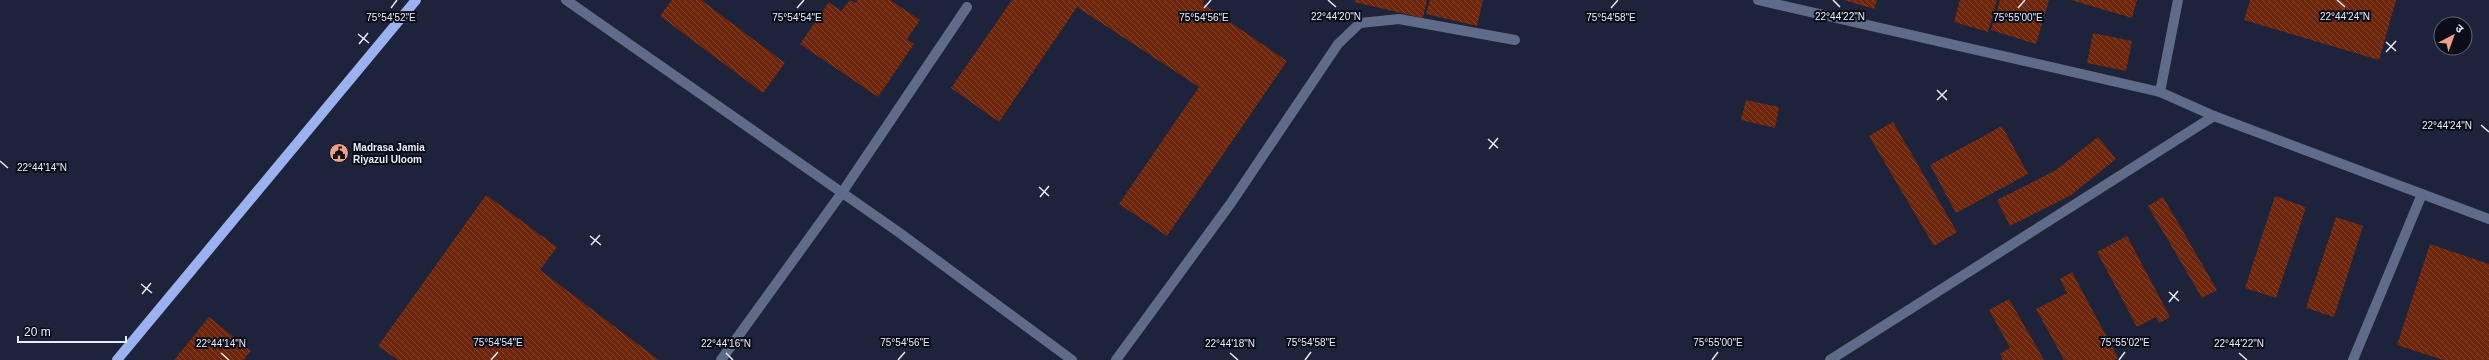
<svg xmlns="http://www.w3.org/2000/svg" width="2489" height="360" viewBox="0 0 2489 360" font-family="Arial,'Noto Sans Devanagari',sans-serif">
<defs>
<pattern id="building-back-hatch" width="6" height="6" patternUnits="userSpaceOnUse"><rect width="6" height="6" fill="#6d250b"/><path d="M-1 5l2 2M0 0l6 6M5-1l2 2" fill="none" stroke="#82452f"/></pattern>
</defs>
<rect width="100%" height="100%" fill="#1c233a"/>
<!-- building -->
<g fill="url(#building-back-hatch)">
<path d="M672,0H701L785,63L763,93L660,16Z"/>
<path d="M850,0L856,3L858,0H890L920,20L907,39L914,44L878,97L800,44L829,2L841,11Z"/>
<path d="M1012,0H1205L1202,3L1287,61L1167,236L1119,204L1199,87L1077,7L999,122L951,88Z"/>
<path d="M1355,0H1427L1423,18L1354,2Z"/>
<path d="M1430,0H1483L1477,26L1426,14Z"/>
<path d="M1844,0H1877L1874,9Z"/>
<path d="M1960,0H1997L1988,32L1954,22Z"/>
<path d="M2000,0H2049L2036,44L1991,30Z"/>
<path d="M2071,0H2137L2132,18Z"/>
<path d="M2250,0H2396L2379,60L2244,20Z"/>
<path d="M2093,33L2132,41L2126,71L2087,63Z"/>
<path d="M1746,100L1779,107L1775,128L1741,120Z"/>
<path d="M1893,122L1957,232L1934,246L1869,136Z"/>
<path d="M2002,126L2028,174L1956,213L1930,165Z"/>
<path d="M2098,137L2116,159L2071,195L2010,226L1997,200L2056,170Z"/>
<path d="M486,195L557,247L540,270L659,360H398L378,346Z"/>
<path d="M2275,196L2306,207L2276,298L2245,288Z"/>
<path d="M2163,197L2217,290L2202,298L2148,206Z"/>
<path d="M2336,217L2363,226L2334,317L2306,308Z"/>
<path d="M2127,236L2170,317L2159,323L2156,317L2137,327L2097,252Z"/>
<path d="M2430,244L2489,264V360H2443L2397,345Z"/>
<path d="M2072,272L2118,358L2114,360H2064L2036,309L2067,293L2060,279Z"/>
<path d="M2009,299L2044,360H2003L2000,354L2010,348L1989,310Z"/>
<path d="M209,317L251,351L243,360H174Z"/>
</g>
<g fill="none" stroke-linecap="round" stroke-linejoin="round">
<!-- minor -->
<g stroke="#606b89" stroke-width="10">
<path d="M566,0L897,231L1072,360"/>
<path d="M1758,0L2160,92L2214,116L2489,219"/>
<path d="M2160,92L2178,0"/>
<path d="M721,360L841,194L967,7"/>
<path d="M1116,360L1231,203L1338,44L1360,23L1399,19L1515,40"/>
<path d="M1830,360L2214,116"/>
<path d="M2353,360L2422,194"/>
</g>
<!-- major -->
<path stroke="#9cb1ef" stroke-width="10" d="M117,360L416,0"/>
</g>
<!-- ticks -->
<path fill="none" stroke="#e6ecfc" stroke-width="1.5" d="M1328,0L1336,7M1833,0L1840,7M2337,0L2345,7M391,8L397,0M797,8L804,0M1204,8L1211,0M1611,8L1618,0M2018,8L2025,0M358,34L369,43M2386,42L2396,51M359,44L368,33M2386,52L2396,41M1937,90L1947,100M1937,100L1947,90M2481,125L2489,132M1488,139L1498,148M1489,149L1498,138M0,161L8,168M1039,187L1049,196M1040,197L1049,186M590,236L601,245M591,245L600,235M141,284L152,293M2169,292L2179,301M142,294L151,283M2169,302L2178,291M221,353L229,360M726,353L733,360M1230,353L1238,360M2239,353L2247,360M491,360L498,352M898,360L905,352M1305,360L1311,352M1712,360L1718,352M2119,360L2125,352"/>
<!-- icons -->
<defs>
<g id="civic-disc" transform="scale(1)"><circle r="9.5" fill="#f39f84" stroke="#0a0d17"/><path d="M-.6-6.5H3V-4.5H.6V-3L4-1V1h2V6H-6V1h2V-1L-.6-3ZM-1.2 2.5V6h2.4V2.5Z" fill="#111"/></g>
</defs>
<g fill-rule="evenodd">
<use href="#civic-disc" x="339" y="153"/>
</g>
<g text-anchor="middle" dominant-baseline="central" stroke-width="4" stroke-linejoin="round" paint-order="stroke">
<!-- poi labels -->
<g font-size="10" font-weight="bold" fill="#e6ecfc" stroke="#0a0d17" text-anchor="start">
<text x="353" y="147">Madrasa Jamia<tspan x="353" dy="12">Riyazul Uloom</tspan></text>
</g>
</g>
<g font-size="10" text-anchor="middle" fill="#e6ecfc" stroke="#0a0d17" stroke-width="4" stroke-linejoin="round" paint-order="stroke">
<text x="1336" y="20">22°44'20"N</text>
<text x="1840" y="20">22°44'22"N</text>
<text x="2345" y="20">22°44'24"N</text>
<text x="2018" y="21">75°55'00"E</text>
<text x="391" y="21">75°54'52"E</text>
<text x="797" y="21">75°54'54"E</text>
<text x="1204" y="21">75°54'56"E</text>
<text x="1611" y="21">75°54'58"E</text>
<text x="2447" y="129">22°44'24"N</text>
<text x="42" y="171">22°44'14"N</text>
<text x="498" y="346">75°54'54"E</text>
<text x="905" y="346">75°54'56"E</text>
<text x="1311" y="346">75°54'58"E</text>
<text x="1718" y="346">75°55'00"E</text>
<text x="2125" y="346">75°55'02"E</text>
<text x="221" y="347">22°44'14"N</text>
<text x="726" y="347">22°44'16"N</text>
<text x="1230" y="347">22°44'18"N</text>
<text x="2239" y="347">22°44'22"N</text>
</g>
<!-- north arrow -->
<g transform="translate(2453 36) rotate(41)"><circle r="19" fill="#0a0d17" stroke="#626673"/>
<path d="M0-3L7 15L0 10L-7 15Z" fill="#f39f84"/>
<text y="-6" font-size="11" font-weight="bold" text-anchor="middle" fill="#e6ecfc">उ</text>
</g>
<!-- scale -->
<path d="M18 336v6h108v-6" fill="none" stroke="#e6ecfc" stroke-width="2"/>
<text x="24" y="336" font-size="12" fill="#e6ecfc" stroke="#0a0d17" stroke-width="3" paint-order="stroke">20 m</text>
</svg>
